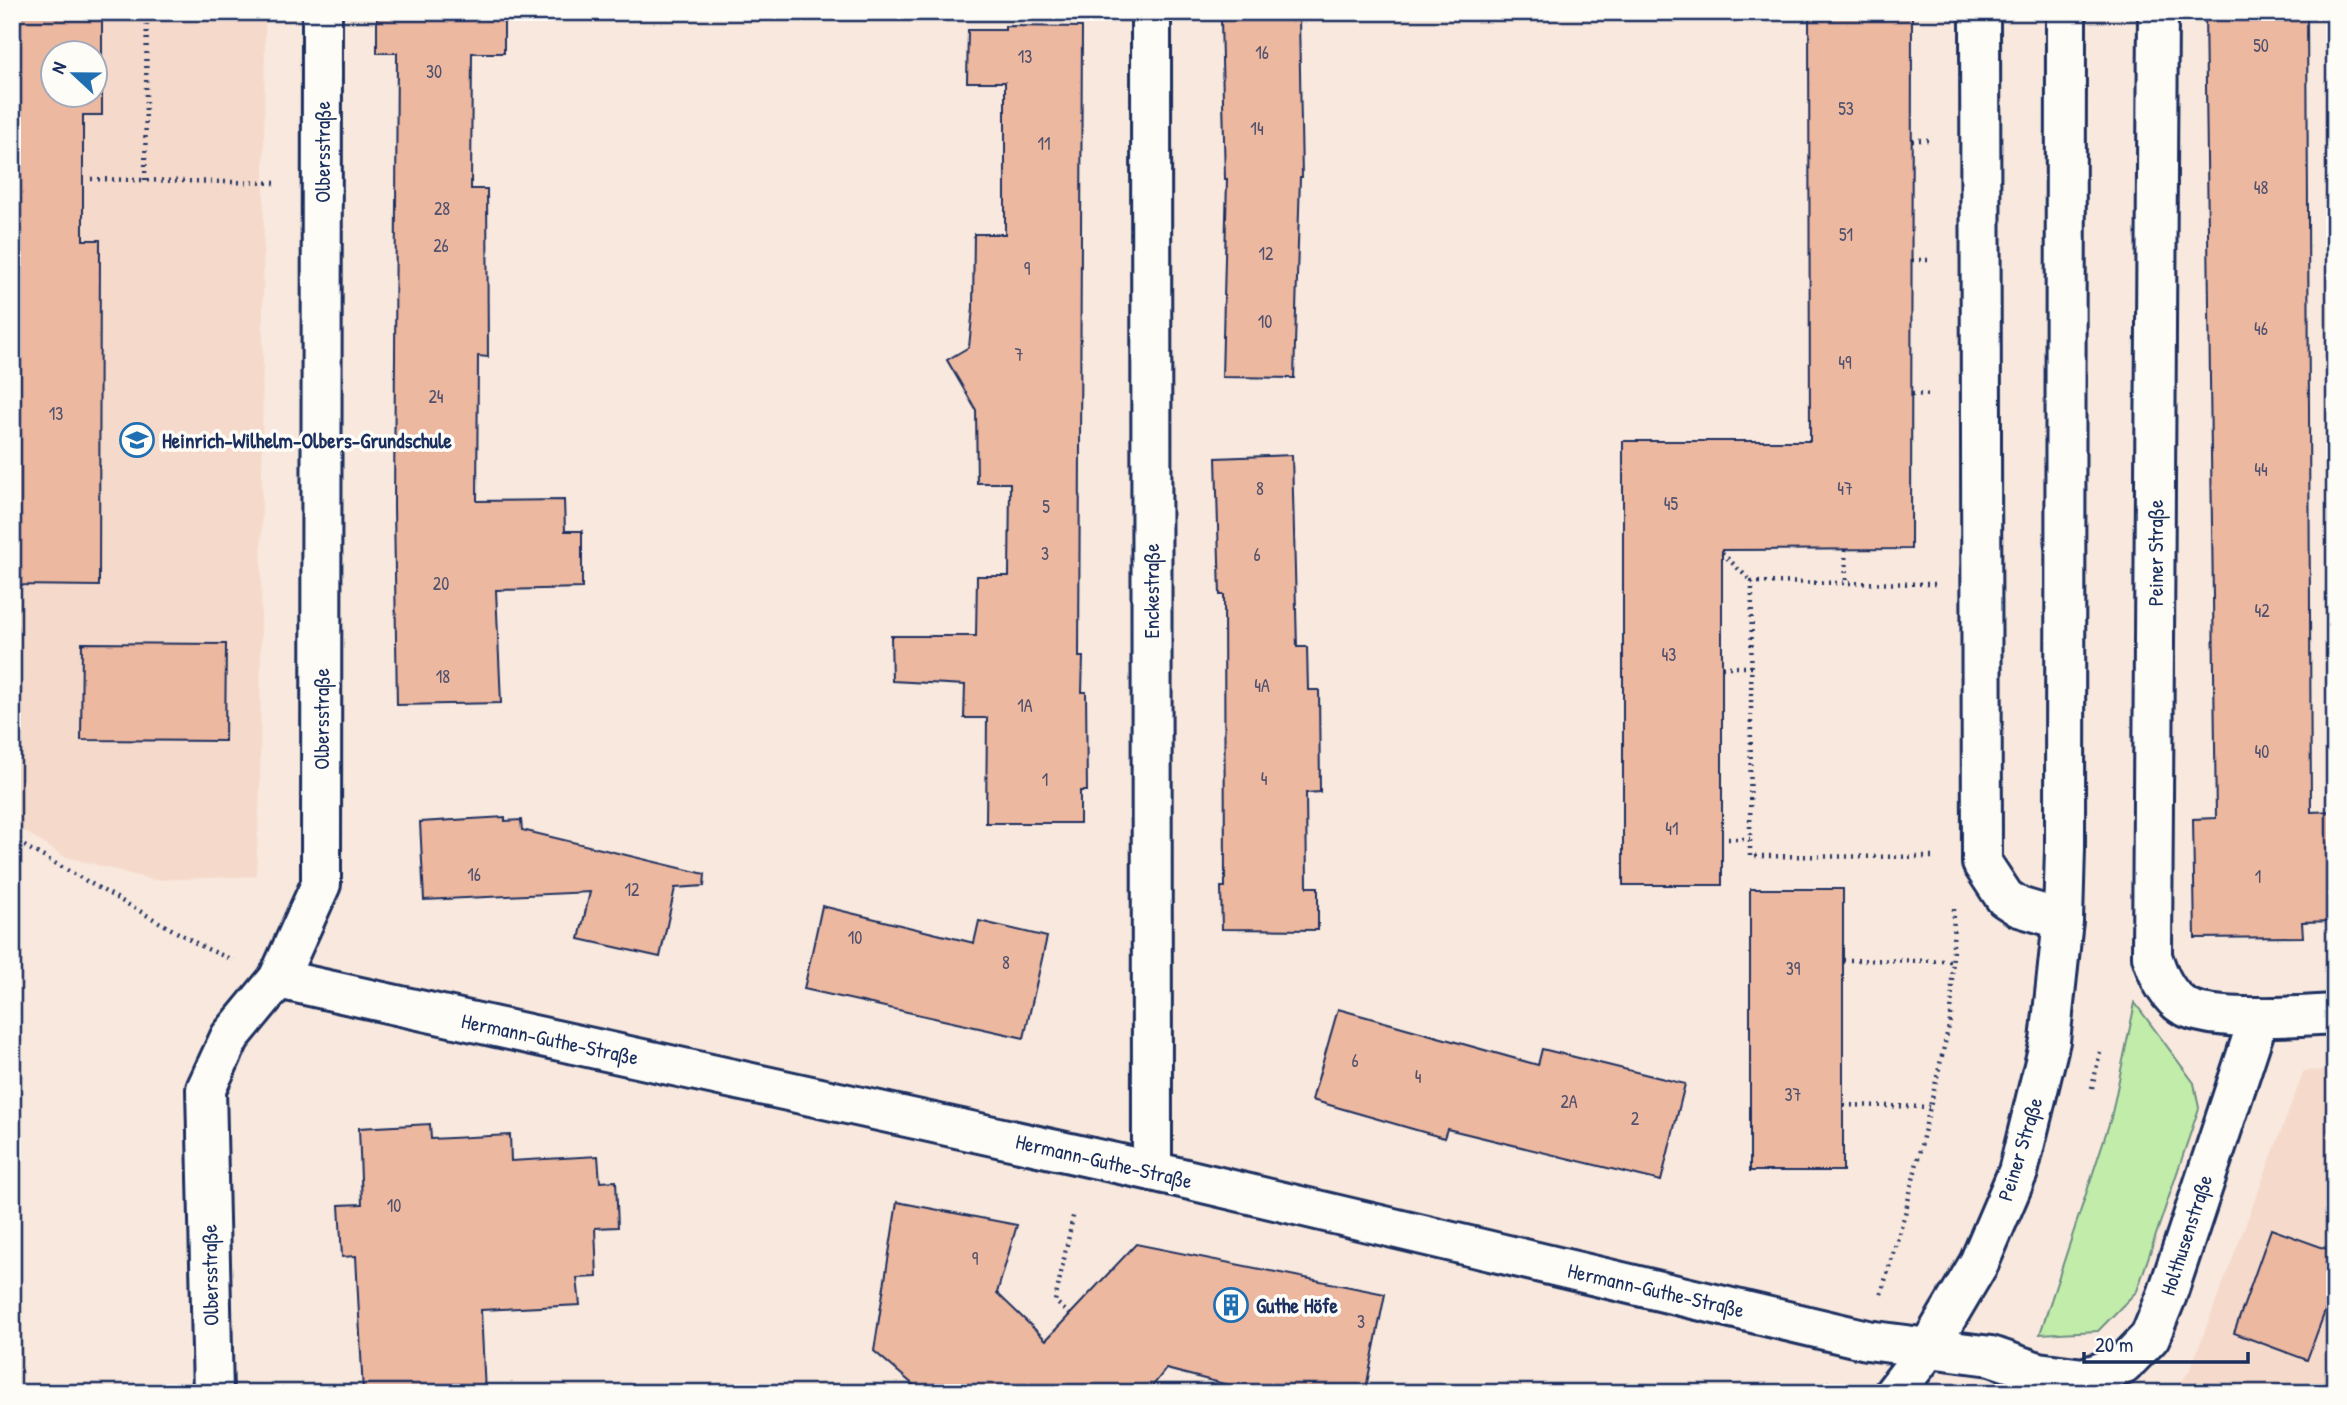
<svg xmlns="http://www.w3.org/2000/svg" width="2347" height="1405" viewBox="0 0 2347 1405" font-family="'Patrick Hand',sans-serif">
<rect width="100%" height="100%" fill="#f8e8dd"/>
<filter id="ink" filterUnits="userSpaceOnUse"><feTurbulence type="fractalNoise" baseFrequency=".0143" numOctaves="2"/><feDisplacementMap in="SourceGraphic" scale="14" xChannelSelector="R" yChannelSelector="G"/><feConvolveMatrix kernelMatrix="1 2 1 2 8 2 1 2 1" color-interpolation-filters="sRGB"/></filter>
<g filter="url(#ink)">
<!-- built -->
<g fill="#f5dacb" fill-rule="evenodd">
<path d="M12,12H265L260,786L256,876L153,880L63,856L12,823ZM52,52H94V94H52Z"/>
<path d="M2335,1070V1393H2174L2190,1370L2304,1071Z"/>
</g>
<!-- green -->
<path fill="#c2eca9" stroke="#6e8e84" stroke-width="2" d="M2135,1003L2194,1083L2199,1108L2137,1291L2098,1331L2040,1334L2111,1118Z"/>
<!-- building -->
<g fill="#edb8a0" stroke="#1b2f5e" stroke-width="2" fill-rule="evenodd">
<path d="M12,12H102V115H83V240H100L99,586L12,585ZM52,52H94V94H52Z"/>
<path d="M377,12H504V53H472L471,189H487L488,357L478,356L477,501L564,500L565,531H582V588L496,590L501,703L397,705L394,506L397,53H377Z"/>
<path d="M1809,12H1912L1911,549L1722,550V885H1623V441H1810Z"/>
<path d="M2205,12H2307L2311,812L2335,811V921L2302,922L2303,937L2195,938L2193,819L2216,818Z"/>
<path d="M1299,18L1302,177H1300L1294,378L1222,377L1227,179H1225L1221,20Z"/>
<path d="M1005,26L1082,27L1079,657H1083L1082,692H1086L1087,791H1080V823H986L987,718H964L965,685L892,681L891,636H976L977,576H1009L1010,483H977L976,410L947,360L969,347L973,308L974,234H1005V82H967L968,30H1005Z"/>
<path d="M1292,455L1297,647H1307L1308,690H1319L1320,792L1306,793L1307,887H1318V930L1222,929L1221,887H1225L1224,595H1220L1216,458Z"/>
<path d="M82,643L226,644L225,741L81,740Z"/>
<path d="M505,817V821L521,820L522,830L705,874L704,886L675,888L660,957L579,939L590,892L424,900L420,822Z"/>
<rect x="1750" y="889" width="93" height="282"/>
<path d="M822,906L974,943L979,921L1047,937L1024,1038L804,989Z"/>
<path d="M1338,1009L1538,1065L1542,1049L1685,1084L1661,1181L1447,1129L1444,1138L1312,1100Z"/>
<path d="M430,1124L431,1139L510,1135L511,1161L598,1156L600,1182L616,1181L618,1227L595,1228L597,1277L577,1278L580,1305L481,1310L485,1393H363L356,1256L342,1257L339,1205L362,1204L359,1128Z"/>
<path d="M897,1202L1017,1225L997,1293L1046,1340L1136,1244L1385,1294L1365,1393H1235L1236,1387L1166,1369L1147,1393H923L874,1351Z"/>
<path d="M2271,1229L2335,1252V1284L2307,1360L2234,1333Z"/>
</g>
<g fill="none" stroke-linecap="round" stroke-linejoin="round">
<!-- minor casing -->
<g stroke="#1b2f5e" stroke-width="44">
<g id="minor">
<path d="M1151,12L1152,1171"/>
<path d="M1980,12L1982,863L2005,898L2019,907L2063,920"/>
<path d="M2158,12L2152,956C2158,974 2164,990 2179,1003C2204,1024 2301,1016 2335,1014"/>
<path d="M278,979L1152,1171L1867,1340L1991,1356L2038,1372L2083,1378L2123,1365L2150,1337L2167,1295L2259,1017"/>
<path d="M213,1393L206,1089L230,1037L278,979L321,884L322,12"/>
</g>
</g>
<!-- tertiary casing -->
<g stroke="#1b2f5e" stroke-width="44">
<path id="tertiary" d="M1894,1393L1928,1349L1979,1263L2018,1172L2050,1041L2063,920L2065,848L2066,12"/>
</g>
<!-- path -->
<g stroke="#1b2f5e" stroke-width="4.5" stroke-dasharray="2 5" stroke-linecap="butt">
<path d="M1912,14L1932,13"/>
<path d="M1912,140H1932"/>
<path d="M91,179L275,183"/>
<path d="M145,180L147,12"/>
<path d="M1912,260H1932"/>
<path d="M1912,394L1932,395"/>
<path d="M1845,550L1846,583"/>
<path d="M1722,553L1752,582"/>
<path d="M1935,584L1752,582L1750,839V856L1936,857"/>
<path d="M1722,667H1752"/>
<path d="M12,839L205,948L233,960"/>
<path d="M1721,839H1750"/>
<path d="M1843,960L1953,961"/>
<path d="M2092,1088L2100,1052"/>
<path d="M1844,1105L1929,1107"/>
<path d="M1881,1294L1905,1214L1951,1017L1954,909"/>
<path d="M1070,1315L1055,1301L1074,1212"/>
<path d="M1820,1393L1829,1382"/>
</g>
<!-- minor -->
<use href="#minor" stroke="#fdfcf7" stroke-width="38"/>
<!-- tertiary -->
<use href="#tertiary" stroke="#fdfcf7" stroke-width="38"/>
</g>
</g>
<!-- icons -->
<defs>
<g id="school-ring" transform="scale(1.75)"><circle r="9.5" fill="#fdfcf7" stroke="#1f6fb2" stroke-width="1.5"/><path d="M0-5L7-2L0 1L-7-2ZM-4 1L0 2.5L4 1V4Q0 6-4 4Z" fill="#1f6fb2"/></g>
<g id="building-ring" transform="scale(1.75)"><circle r="9.5" fill="#fdfcf7" stroke="#1f6fb2" stroke-width="1.5"/><path d="M-4-6H4V6H1V3H-1V6H-4ZM-2.5-4.3h1.7v1.8h-1.7ZM.8-4.3h1.7v1.8H.8ZM-2.5-1h1.7V.8h-1.7ZM.8-1h1.7V.8H.8Z" fill="#1f6fb2"/></g>
</defs>
<g fill-rule="evenodd">
<use href="#school-ring" x="137" y="440"/>
<use href="#building-ring" x="1231" y="1305"/>
</g>
<g text-anchor="middle" dominant-baseline="central" stroke-width="7" stroke-linejoin="round" paint-order="stroke">
<!-- number labels -->
<g font-size="18" fill="#50516e">
<text x="2261" y="45">50</text>
<text x="1262" y="52">16</text>
<text x="1025" y="56">13</text>
<text x="434" y="71">30</text>
<text x="1846" y="108">53</text>
<text x="1257" y="128">14</text>
<text x="1044" y="143">11</text>
<text x="2261" y="187">48</text>
<text x="442" y="208">28</text>
<text x="1846" y="234">51</text>
<text x="441" y="245">26</text>
<text x="1266" y="253">12</text>
<text x="1027" y="268">9</text>
<text x="1265" y="321">10</text>
<text x="2261" y="328">46</text>
<text x="1019" y="354">7</text>
<text x="1845" y="362">49</text>
<text x="436" y="396">24</text>
<text x="56" y="413">13</text>
<text x="2261" y="469">44</text>
<text x="1260" y="488">8</text>
<text x="1845" y="488">47</text>
<text x="1671" y="503">45</text>
<text x="1046" y="506">5</text>
<text x="1045" y="553">3</text>
<text x="1257" y="554">6</text>
<text x="441" y="583">20</text>
<text x="2262" y="610">42</text>
<text x="1669" y="654">43</text>
<text x="443" y="676">18</text>
<text x="1262" y="685">4A</text>
<text x="1025" y="705">1A</text>
<text x="2262" y="751">40</text>
<text x="1264" y="778">4</text>
<text x="1045" y="779">1</text>
<text x="1672" y="828">41</text>
<text x="474" y="874">16</text>
<text x="2258" y="876">1</text>
<text x="632" y="889">12</text>
<text x="855" y="937">10</text>
<text x="1006" y="962">8</text>
<text x="1793" y="968">39</text>
<text x="1355" y="1060">6</text>
<text x="1418" y="1076">4</text>
<text x="1793" y="1094">37</text>
<text x="1569" y="1101">2A</text>
<text x="1635" y="1118">2</text>
<text x="394" y="1205">10</text>
<text x="975" y="1258">9</text>
<text x="1361" y="1321">3</text>
</g>
<!-- street labels -->
<g font-size="21" fill="#1b2f5e" stroke="#fdfcf7">
<text transform="translate(322 152) rotate(-90)">Olbersstraße</text>
<text transform="translate(2155 553) rotate(-90)">Peiner Straße</text>
<text transform="translate(1151 591) rotate(-90)">Enckestraße</text>
<text transform="translate(321 719) rotate(-90)">Olbersstraße</text>
<text transform="translate(550 1039) rotate(12)">Hermann-Guthe-Straße</text>
<text transform="translate(2020 1149) rotate(-73)">Peiner Straße</text>
<text transform="translate(1104 1161) rotate(13)">Hermann-Guthe-Straße</text>
<text transform="translate(2186 1235) rotate(-72)">Holthusenstraße</text>
<text transform="translate(210 1275) rotate(-91)">Olbersstraße</text>
<text transform="translate(1656 1290) rotate(13)">Hermann-Guthe-Straße</text>
</g>
<!-- poi labels -->
<g font-size="21" font-weight="bold" fill="#1b2f5e" stroke="#fdfcf7" text-anchor="start">
<text x="162" y="440">Heinrich-Wilhelm-Olbers-Grundschule</text>
<text x="1256" y="1305">Guthe Höfe</text>
</g>
</g>
<!-- margin -->
<rect width="2347" height="1405" fill="none" stroke="#fdfcf7" stroke-width="42"/>
<rect x="21" y="21" width="2305" height="1363" fill="none" stroke="#1b2f5e" stroke-width="2.5" filter="url(#ink)"/>
<!-- north arrow -->
<g transform="translate(74 74) rotate(292)"><circle r="33" fill="#fdfcf7" stroke="#a3aaba" stroke-width="2"/>
<path d="M0-5L12 26L0 18L-12 26Z" fill="#1f6fb2"/>
<text y="-10" font-size="19" font-weight="bold" text-anchor="middle" fill="#1b2f5e">N</text>
</g>
<!-- scale -->
<path d="M2084 1352v10h164v-10" fill="none" stroke="#1b2f5e" stroke-width="3.5"/>
<text x="2095" y="1352" font-size="21" fill="#1b2f5e" stroke="#fdfcf7" stroke-width="5" paint-order="stroke">20 m</text>
</svg>
